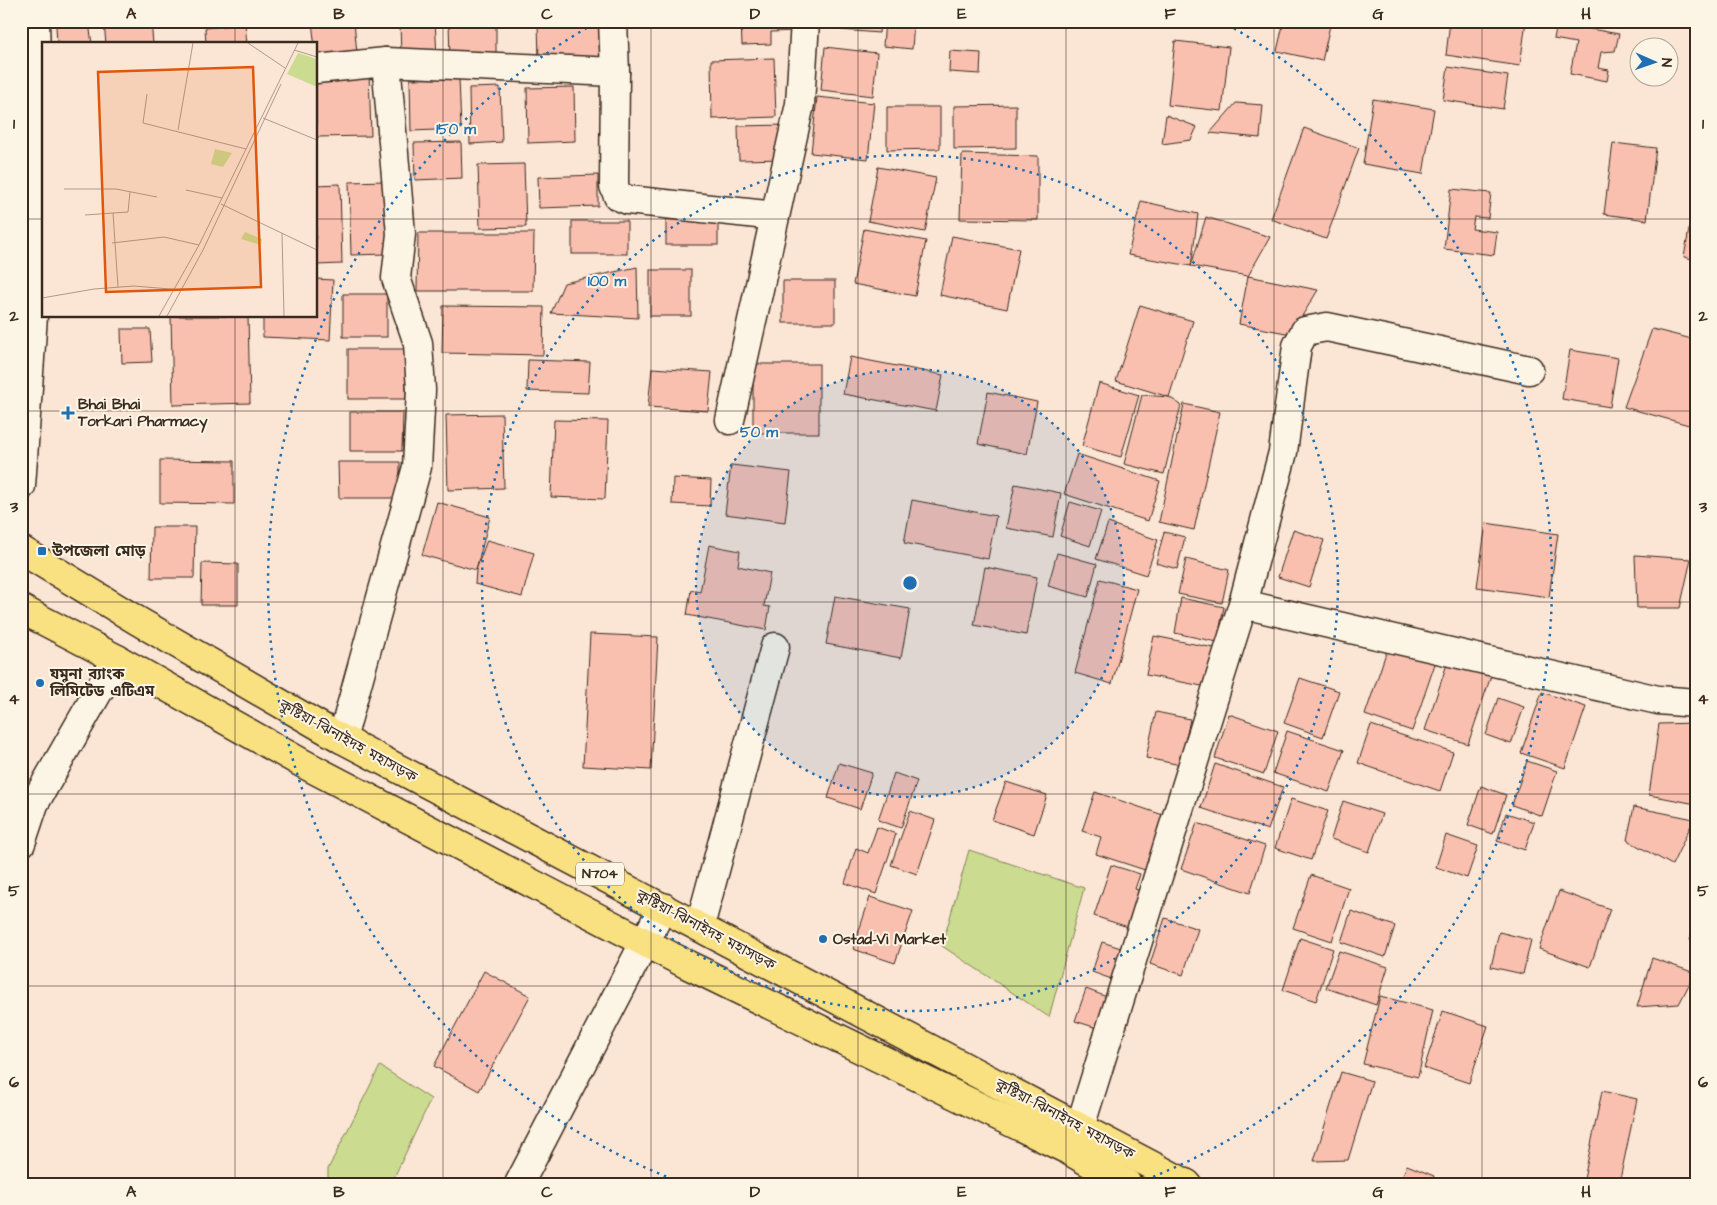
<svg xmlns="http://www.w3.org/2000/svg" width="1717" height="1205" viewBox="0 0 1717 1205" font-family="'Architects Daughter','Noto Sans Bengali',sans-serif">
<rect width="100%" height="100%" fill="#fbe5d5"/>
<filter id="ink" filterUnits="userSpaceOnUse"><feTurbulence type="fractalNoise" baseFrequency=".02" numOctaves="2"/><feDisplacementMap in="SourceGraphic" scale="10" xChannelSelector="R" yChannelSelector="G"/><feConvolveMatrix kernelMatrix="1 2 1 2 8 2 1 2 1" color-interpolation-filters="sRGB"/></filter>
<g filter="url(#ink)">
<!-- park -->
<g fill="#cbdc91" stroke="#838358">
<path d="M969,850L1084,888L1049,1017L942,946Z"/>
<path d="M380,1066L431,1099L391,1184H328V1169Z"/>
</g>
<!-- building -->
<g fill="#f9c0b0" stroke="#3b2a1e">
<path d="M125,21H151L153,44H106L104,23Z"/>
<path d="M312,21H354L357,54L316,58Z"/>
<path d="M400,21H435L437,56L401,58Z"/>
<path d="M449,21H496V58L450,59Z"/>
<path d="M538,21H600L601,60L539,62Z"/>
<path d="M741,21H794V31L771,32V44L742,45Z"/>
<path d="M841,21H880L879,33L841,30Z"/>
<path d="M885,21H914L912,49L883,46Z"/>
<path d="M1284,21H1331L1322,61L1277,51Z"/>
<path d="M1450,21H1526L1520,66L1446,55Z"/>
<path d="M89,23L92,44H57L56,26Z"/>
<path d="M1557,23L1619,34L1615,51L1601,52L1598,68L1609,70L1607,81L1570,74L1576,43L1554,39Z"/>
<path d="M245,24L247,44H206L205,28Z"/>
<path d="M1175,41L1229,47L1222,111L1168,105Z"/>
<path d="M825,47L877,53L873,96L821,90Z"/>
<path d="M950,51L981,53L980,74L949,72Z"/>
<path d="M774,58L776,117L712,119L711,60Z"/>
<path d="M1448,67L1508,76L1503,109L1443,100Z"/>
<path d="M369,72L371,136L316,137V74Z"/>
<path d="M459,78L461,129L411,131L410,79Z"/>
<path d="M500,87L502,142L470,144L469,88Z"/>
<path d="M574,87L575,141L528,143L527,88Z"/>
<path d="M817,97L874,103L868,159L811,153Z"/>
<path d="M1373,99L1434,109L1423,174L1363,164Z"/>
<path d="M1236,103L1263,105L1260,138L1210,133Z"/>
<path d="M1016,105V148L954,149V106Z"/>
<path d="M887,107H940V149L887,150Z"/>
<path d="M1166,115L1197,127L1191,140L1162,144Z"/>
<path d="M786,125L787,159L739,160L738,126Z"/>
<path d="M1304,128L1359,148L1326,239L1271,219Z"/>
<path d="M461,142L462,178L415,180L414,143Z"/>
<path d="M1613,143L1656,148L1647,220L1604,214Z"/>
<path d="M962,154L1038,156V220L960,219Z"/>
<path d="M524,164L526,227L480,228L478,165Z"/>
<path d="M878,167L936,178L925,232L868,221Z"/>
<path d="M598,175V206L539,208L538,177Z"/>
<path d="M386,181L388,254L351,255L349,182Z"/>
<path d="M340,184L342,264L316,265V185Z"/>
<path d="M1451,189L1491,193L1488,218L1474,217L1472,229L1497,232L1494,255L1444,249Z"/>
<path d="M1696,191V260L1684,257Z"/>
<path d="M1141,201L1198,214L1191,266L1128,255Z"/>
<path d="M1206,217L1270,237L1248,276L1191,266Z"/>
<rect x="666" y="218" width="52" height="27"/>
<rect x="572" y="221" width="55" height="33"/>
<path d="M864,229L926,241L915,296L853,284Z"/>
<path d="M418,233H534L533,291H417Z"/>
<path d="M952,236L1019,249L1007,309L940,295Z"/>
<path d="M637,267L638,318L551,313L564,283Z"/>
<rect x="650" y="270" width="41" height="46"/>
<path d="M1248,276L1318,290L1291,334L1239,324Z"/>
<path d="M316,279L333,280L330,340L263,337V316H316Z"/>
<rect x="783" y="281" width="52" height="42"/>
<rect x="343" y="294" width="44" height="43"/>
<path d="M1140,305L1193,321L1169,397L1116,381Z"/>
<path d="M443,306L544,307L543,355L442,353Z"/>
<path d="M171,316H248L250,403L173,405Z"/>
<path d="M121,329H150L152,362L122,363Z"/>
<path d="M1652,329L1696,340V427L1624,407Z"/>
<rect x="348" y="349" width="58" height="50"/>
<path d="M1570,350L1618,358L1610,407L1562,399Z"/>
<path d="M850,357L943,375L936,411L843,394Z"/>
<path d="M528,360L590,362L588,393L527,391Z"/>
<rect x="753" y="364" width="66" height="69"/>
<path d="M652,368L712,372L708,411L648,407Z"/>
<path d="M1099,383L1139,395L1121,457L1082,446Z"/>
<path d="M988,392L1037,402L1027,454L978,444Z"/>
<path d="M1142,395L1169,397L1181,405L1164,474L1124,464Z"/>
<path d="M1184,404L1220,412L1194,530L1159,522Z"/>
<path d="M350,412H403L402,451H350Z"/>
<path d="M502,414L504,488L448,490L446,415Z"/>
<path d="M554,420L608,421L605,499L551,497Z"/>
<path d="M1077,454L1160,481L1148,521L1064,494Z"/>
<path d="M160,460L234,461V504L160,503Z"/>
<path d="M338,462H400V498H339Z"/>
<path d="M731,465L791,472L785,522L725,514Z"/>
<path d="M673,478L711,480L710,506L672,504Z"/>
<path d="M1015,484L1061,493L1053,537L1006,528Z"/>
<path d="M912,500L996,516L988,559L904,543Z"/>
<path d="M437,502L490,517L476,570L422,555Z"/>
<path d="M1070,502L1101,511L1090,546L1060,536Z"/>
<path d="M1108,523L1158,540L1146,575L1096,559Z"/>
<path d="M1486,523L1558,534L1549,597L1477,587Z"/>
<path d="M152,527H195L194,578H151Z"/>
<path d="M1293,530L1324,540L1309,587L1278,577Z"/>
<path d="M1164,532L1185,537L1177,569L1156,563Z"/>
<path d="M487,540L534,553L522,597L475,584L476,570Z"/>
<path d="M709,545L740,551L738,566L770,573L764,606L770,607L766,630L687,615L691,590L700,592Z"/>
<path d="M1057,553L1097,564L1088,597L1048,586Z"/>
<path d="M1635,555L1691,559L1680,608H1637Z"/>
<path d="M1186,559L1229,570L1222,603L1178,594Z"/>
<path d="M202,563L238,564V605H201Z"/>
<path d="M985,567L1037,577L1026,635L974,625Z"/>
<path d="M1100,579L1137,589L1112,684L1075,673Z"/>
<path d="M835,596L910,609L901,658L826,644Z"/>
<path d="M1181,598L1224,607L1217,642L1175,633Z"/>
<path d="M590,634L658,637L651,770L583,766Z"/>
<path d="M1154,636L1214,648L1207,687L1146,675Z"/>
<path d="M1390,641L1437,658L1412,731L1365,715Z"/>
<path d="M1449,658L1492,673L1468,744L1425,730Z"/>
<path d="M1300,678L1339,691L1323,737L1284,723Z"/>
<path d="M1542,692L1586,707L1565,768L1521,753Z"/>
<path d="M1498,698L1524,707L1511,744L1486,735Z"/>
<path d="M1156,712L1190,719L1181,765L1146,758Z"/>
<path d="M1229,714L1278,731L1264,774L1215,758Z"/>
<path d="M1696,723V804L1649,795L1659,724Z"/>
<path d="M1371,725L1453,752L1440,791L1358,763Z"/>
<path d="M1287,731L1344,750L1329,792L1273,773Z"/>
<path d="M1527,761L1557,771L1542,816L1512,805Z"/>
<path d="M839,763L872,773L860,809L828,798Z"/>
<path d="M1215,764L1283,787L1268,830L1201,808Z"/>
<path d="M894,773L917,781L901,828L878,820Z"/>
<path d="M1006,782L1047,795L1034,834L992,820Z"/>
<path d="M1481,786L1506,795L1493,834L1468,825Z"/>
<path d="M1095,792L1163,815L1145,870L1096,854L1101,837L1082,831Z"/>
<path d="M1291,799L1328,811L1311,860L1275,848Z"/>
<path d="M1343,801L1382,814L1369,852L1331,839Z"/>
<path d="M1634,807L1694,819L1672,865L1627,840Z"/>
<path d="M910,811L935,820L917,874L891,865Z"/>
<path d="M1506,813L1534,822L1525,850L1497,841Z"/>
<path d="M1197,823L1265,846L1250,893L1181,869Z"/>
<path d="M877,827L896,834L876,894L845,883L856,848L868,853Z"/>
<path d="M1446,835L1478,846L1467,878L1436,867Z"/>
<path d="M1111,865L1140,874L1135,889L1147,893L1134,929L1094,916Z"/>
<path d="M1311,875L1349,888L1332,941L1293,928Z"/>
<path d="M1559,891L1610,909L1590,967L1539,949Z"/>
<path d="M870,897L913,911L895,963L853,949Z"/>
<path d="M1351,911L1395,926L1385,957L1341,942Z"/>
<path d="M1165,918L1198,929L1183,975L1150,964Z"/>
<path d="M1696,922V941L1690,940Z"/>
<path d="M1499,932L1531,940L1523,974L1491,967Z"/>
<path d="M1300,938L1333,949L1316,1001L1283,990Z"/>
<path d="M1102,942L1127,950L1117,981L1092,972Z"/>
<path d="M1339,951L1388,967L1376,1005L1326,988Z"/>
<path d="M1652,958L1695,973L1679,1004L1637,1007Z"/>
<path d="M484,971L530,996L479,1091L434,1066Z"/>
<path d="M1086,989L1107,997L1097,1028L1075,1021Z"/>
<path d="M1380,996L1433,1010L1418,1077L1363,1064Z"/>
<path d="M1443,1011L1488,1026L1469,1083L1424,1068Z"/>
<path d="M1341,1072L1372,1081L1348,1160L1314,1161Z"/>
<path d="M1602,1091L1637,1099L1619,1184H1583Z"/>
<path d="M1407,1165L1434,1176L1431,1184H1399Z"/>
</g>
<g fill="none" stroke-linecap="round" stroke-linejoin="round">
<!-- minor casing -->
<g stroke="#3b2a1e" stroke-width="31">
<g id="minor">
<path d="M613,21L615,72L614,186L618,196L628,200L775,216"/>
<path d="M316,69L386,62L615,72"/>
<path d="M730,420L800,104L805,21"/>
<path d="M21,486L40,217L35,21"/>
<path d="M1243,604L1658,700L1696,703"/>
<path d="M342,739L417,467L421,390L418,343L396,278L401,234L386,62"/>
<path d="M21,843L34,804L117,659"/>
<path d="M700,926L775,647"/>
<path d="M1080,1127L1243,604L1283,452L1297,346L1305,331L1327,327L1529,370"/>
<path d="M519,1184L663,907"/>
</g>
</g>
<!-- highway casing -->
<g stroke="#3b2a1e" stroke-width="31">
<g id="highway">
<path d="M21,550L138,621L342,739L1187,1184"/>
<path d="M21,609L117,659L302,763L688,965L1068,1150L1127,1184"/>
</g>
</g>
<!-- minor -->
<use href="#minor" stroke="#fcf5e5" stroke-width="28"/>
<!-- highway -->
<use href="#highway" stroke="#f9e181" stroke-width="28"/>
</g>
</g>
<!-- grid -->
<path fill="none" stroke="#3b2a1e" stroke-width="1" stroke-opacity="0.55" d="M235,21V44M443,21V1184M651,21V1184M858,21V1184M1066,21V1184M1274,21V1184M1482,21V1184M21,219H44M316,219H1696M235,316V1184M21,411H1696M21,602H1696M21,794H1696M21,986H1696"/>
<!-- distance rings -->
<circle cx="910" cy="583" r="214" fill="#1f6fb2" fill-opacity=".12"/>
<g fill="none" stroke="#1f6fb2" stroke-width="2.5" stroke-dasharray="2.5 5">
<circle cx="910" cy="583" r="214"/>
<circle cx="910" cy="583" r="428"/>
<path d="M680 1182A642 642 0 0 1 599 21M1221 21A642 642 0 0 1 1140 1182"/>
</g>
<!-- markers -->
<g fill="#1f6fb2" stroke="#fcf5e5" stroke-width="2">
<path d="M65.5 405.5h5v5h5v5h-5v5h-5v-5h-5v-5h5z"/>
<rect x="37" y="546" width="10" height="10" rx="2.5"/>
<circle cx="40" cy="683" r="5"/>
<circle cx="823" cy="939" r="5"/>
</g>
<g text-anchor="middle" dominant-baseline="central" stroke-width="4" stroke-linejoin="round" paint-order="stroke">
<!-- shield labels -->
<rect fill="#fcf5e5" stroke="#75675a" stroke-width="1" x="576" y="862.5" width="48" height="23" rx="4"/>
<g font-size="14" font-weight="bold" fill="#3b2a1e">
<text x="600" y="874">N704</text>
</g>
<!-- poi labels -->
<g font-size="15" font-weight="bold" fill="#3b2a1e" stroke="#fcf5e5" text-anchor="start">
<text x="78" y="404">Bhai Bhai<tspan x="78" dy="17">Torkari Pharmacy</tspan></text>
<text x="52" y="551">উপজেলা মোড়</text>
<text x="50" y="674">যমুনা ব্যাংক<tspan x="50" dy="17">লিমিটেড এটিএম</tspan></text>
<text x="833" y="939">Ostad-Vi Market</text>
</g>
<!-- street labels -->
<g font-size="15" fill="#3b2a1e" stroke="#fcf5e5">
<text transform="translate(348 741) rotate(29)">কুষ্টিয়া-ঝিনাইদহ মহাসড়ক</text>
<text transform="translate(706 930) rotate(28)">কুষ্টিয়া-ঝিনাইদহ মহাসড়ক</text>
<text transform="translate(1065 1119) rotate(28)">কুষ্টিয়া-ঝিনাইদহ মহাসড়ক</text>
</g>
</g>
<!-- overview -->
<g transform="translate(42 42)">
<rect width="275" height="275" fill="#fbe5d5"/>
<path d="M256,11L275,17V45L245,32ZM173,107L190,111L181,125L169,122ZM203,190L220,197L219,203L199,197Z" fill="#cbdc91"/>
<path fill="none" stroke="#ae9a8c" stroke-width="1" d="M206,1L243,26M252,8L275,15M105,52L101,81L204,107M221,76L275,98M136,88L151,1M22,147H74L115,155M144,148L180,156M179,162L275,208M71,171L76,245M43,173L86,170L88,150M240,191L242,274M70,201L122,195L157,203M0,256L52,247L92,244L140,248M117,274L157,203L256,1M125,274L161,208L239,42"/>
<path fill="#df570d" fill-opacity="0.15" stroke="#df570d" stroke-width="2.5" d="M211,25L219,245L64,250L56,30Z"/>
<rect width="275" height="275" fill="none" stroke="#3b2a1e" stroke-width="2.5"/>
</g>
<circle cx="910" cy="583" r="8" fill="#1f6fb2" stroke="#fcf5e5" stroke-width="2.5"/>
<g font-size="15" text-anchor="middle" font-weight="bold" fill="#1f6fb2" stroke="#fcf5e5" stroke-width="4" stroke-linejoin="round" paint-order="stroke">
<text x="456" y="134">150 m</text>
<text x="607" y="286">100 m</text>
<text x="759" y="437">50 m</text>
</g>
<!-- margin -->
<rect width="1717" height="1205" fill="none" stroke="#fcf5e5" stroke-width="55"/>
<!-- north arrow -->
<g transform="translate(1654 62) rotate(92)"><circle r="24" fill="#fcf5e5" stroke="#afa495"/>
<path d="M0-4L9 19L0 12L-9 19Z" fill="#1f6fb2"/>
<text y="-8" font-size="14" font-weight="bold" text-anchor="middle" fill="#3b2a1e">N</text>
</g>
<rect x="28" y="28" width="1662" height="1150" fill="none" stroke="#3b2a1e" stroke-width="2"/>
<g font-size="16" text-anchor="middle" font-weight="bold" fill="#3b2a1e">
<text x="131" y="19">A</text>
<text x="339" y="19">B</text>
<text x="547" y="19">C</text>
<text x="755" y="19">D</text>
<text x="962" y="19">E</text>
<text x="1170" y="19">F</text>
<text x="1378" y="19">G</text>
<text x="1586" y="19">H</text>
<text x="14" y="129">1</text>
<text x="1703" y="129">1</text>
<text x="14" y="321">2</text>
<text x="1703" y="321">2</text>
<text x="14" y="512">3</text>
<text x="1703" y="512">3</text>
<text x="14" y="704">4</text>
<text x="1703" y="704">4</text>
<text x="14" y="896">5</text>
<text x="1703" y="896">5</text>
<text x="14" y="1087">6</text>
<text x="1703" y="1087">6</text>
<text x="131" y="1197">A</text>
<text x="339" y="1197">B</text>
<text x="547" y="1197">C</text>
<text x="755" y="1197">D</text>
<text x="962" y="1197">E</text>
<text x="1170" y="1197">F</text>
<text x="1378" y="1197">G</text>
<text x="1586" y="1197">H</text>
</g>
</svg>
